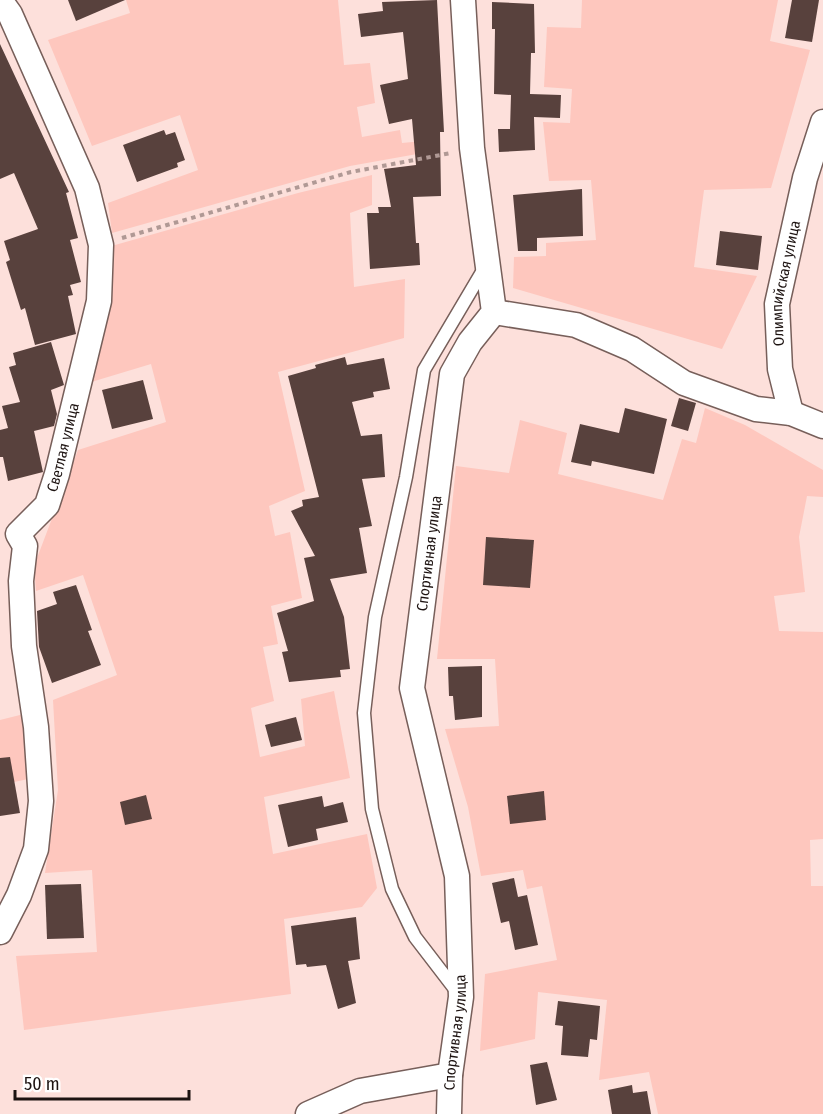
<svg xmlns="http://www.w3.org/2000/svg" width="823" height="1114" viewBox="0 0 823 1114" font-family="'Fira Sans Condensed',sans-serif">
<rect width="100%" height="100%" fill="#fde0db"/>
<!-- green -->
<g fill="#fec7be">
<path d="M126,0H338L344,65L370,63L375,103L357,107L362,137L400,130L402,143L433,140L434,151L350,166L112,233L108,203L198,170L180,115L92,146L48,40L130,13Z"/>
<path d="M582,0H778L770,41L810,50L771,188L704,190L694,267L757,276L722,349L513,288L514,257L546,256V243L596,240L591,180L549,181L543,122L570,123L572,89L544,87L547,27L581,28Z"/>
<path d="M372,175V205L350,213L354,287L405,279L404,338L278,372L305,491L269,506L275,536L290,532L302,598L271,606L278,644L263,647L274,701L251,708L260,757L305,746L301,699L334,691L350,778L264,797L273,854L367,834L377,888L362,907L284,919L291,994L24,1030L16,956L97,952L92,870L45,873L58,790L53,700L117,675L83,575L36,591L34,566L78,450L166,422L151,364L88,383L108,247L298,193Z"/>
<path d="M705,408L745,425L823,470V497L807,496L799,537L805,592L774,596L779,631L823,632V839L810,840L811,886H823V1114H658L649,1072L599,1080L607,1000L538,992L535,1039L480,1051L485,974L557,960L542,886L527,889L523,870L481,876L468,807L445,729L499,726L495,659H437L456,466L509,473L520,420L567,433L558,474L663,500L682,439L696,443Z"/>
<path d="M24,714L33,778L0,785V720Z"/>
</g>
<!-- building -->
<g fill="#58413d">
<path d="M68,0H125L76,21Z"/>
<path d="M437,0L444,132H440L441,196L413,197L416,243H419L420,265L370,269L367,213H379L378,207H391L384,169L416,165L412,119L389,124L380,85L408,79L403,32L361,37L358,14L383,11L382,2Z"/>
<path d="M792,0H819L812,42L785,38Z"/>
<path d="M492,2L534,4L535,53H531L530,94L561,95L560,118L534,117L535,150L499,152L498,129H510L511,95L494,94L495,29H492Z"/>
<path d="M0,44L69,192L66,193L78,238L70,240L81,282L70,285L73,295L68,296L76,334L35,345L25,308L21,310L6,262L10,260L4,241L38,229L14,173L0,179Z"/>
<path d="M164,130L166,135L175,132L185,160L177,163L178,167L137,182L123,145Z"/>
<path d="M582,189L583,236L537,238V251H518L513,195Z"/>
<path d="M720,231L762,236L758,270L716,265Z"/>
<path d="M51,342L64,385L51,390L57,414L54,426L34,431L43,472L8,481L3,457H0V430L8,428L2,406L20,402L9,367L16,365L13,353Z"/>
<path d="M345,357L347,365L384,358L390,389L373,392L374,397L352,402L361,436L382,434L385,477L362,479L372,526L359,528L367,573L330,579L344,617L350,669L340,670L341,677L289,682L282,652L288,651L277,613L314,601L304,558L315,556L291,511L303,506L302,500L319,497L288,376L316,368L315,365Z"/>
<path d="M143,380L153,419L112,429L102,390Z"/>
<path d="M679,398L696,403L688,431L671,426Z"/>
<path d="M625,408L667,419L654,474L592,461L591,466L571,462L580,424L619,433Z"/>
<path d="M486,537L534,540L530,588L483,585Z"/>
<path d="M76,585L92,630L88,631L101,665L52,683L39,647L37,611L57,604L53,592Z"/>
<path d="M482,666V717L455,720L453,696H449L448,667Z"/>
<path d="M296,717L302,740L271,747L265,725Z"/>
<path d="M10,757L20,813L0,816V758Z"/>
<path d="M544,791L546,820L510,824L507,796Z"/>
<path d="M146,795L152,819L125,825L120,802Z"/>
<path d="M322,796L324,807L343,802L348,822L316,829L318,840L288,847L278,805Z"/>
<path d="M514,878L518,897L527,895L538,945L515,950L509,921L501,923L492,883Z"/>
<path d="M81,884L84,938L47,939L45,885Z"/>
<path d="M356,917L360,959L348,961L356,1003L338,1009L326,965L307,967L306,964L296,965L291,926Z"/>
<path d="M558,1001L600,1006L597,1040L590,1039L588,1057L561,1055L563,1026L555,1025Z"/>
<path d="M547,1062L557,1100L536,1105L530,1065Z"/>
<path d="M632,1085L633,1093L647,1091L651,1114H612L608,1090Z"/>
</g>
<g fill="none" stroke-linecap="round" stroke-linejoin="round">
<!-- lane casing -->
<g stroke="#775f5a" stroke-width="15">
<path id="lane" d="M458,993L415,937L392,889L372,809L364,713L375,617L406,477L424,370L485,267"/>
</g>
<!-- street casing -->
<g stroke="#775f5a" stroke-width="27">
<g id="street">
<path d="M494,312L576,325L632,349L684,383L756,409L791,413L823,426"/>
<path id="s1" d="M791,413L780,369L777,304L805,178L823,122"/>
<path id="s2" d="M0,932L19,895L36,849L41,801L36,727L24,646L21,581L25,546L18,534L47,505L57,474L99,301L101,245L87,188L10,14L0,0"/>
<path d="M308,1114L360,1091L450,1075"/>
<path id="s3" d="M449,1114L450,1075L461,997L457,876L412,688L452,374L470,342L494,312L472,148L463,0"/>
</g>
</g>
<!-- path -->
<path stroke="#b09995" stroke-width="4" stroke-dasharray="4.5 4.5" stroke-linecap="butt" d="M122,238L351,172L451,153"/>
<!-- lane -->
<use href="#lane" stroke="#fff" stroke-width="12"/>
<!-- street -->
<use href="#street" stroke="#fff" stroke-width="24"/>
</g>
<g text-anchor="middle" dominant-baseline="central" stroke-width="6" stroke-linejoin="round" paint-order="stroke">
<!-- street labels -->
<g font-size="15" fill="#1d1311" stroke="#fff">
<text stroke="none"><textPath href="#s1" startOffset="132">Олимпийская улица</textPath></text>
<text stroke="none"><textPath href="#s2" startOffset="510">Светлая улица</textPath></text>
<text stroke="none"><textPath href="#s3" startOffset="568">Спортивная улица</textPath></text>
<text stroke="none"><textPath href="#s3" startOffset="82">Спортивная улица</textPath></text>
</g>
</g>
<!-- scale -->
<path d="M15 1090v9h174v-9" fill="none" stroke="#1d1311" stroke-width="3"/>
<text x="24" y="1090" font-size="18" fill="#1d1311" stroke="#ffffff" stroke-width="4.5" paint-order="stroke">50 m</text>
</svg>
